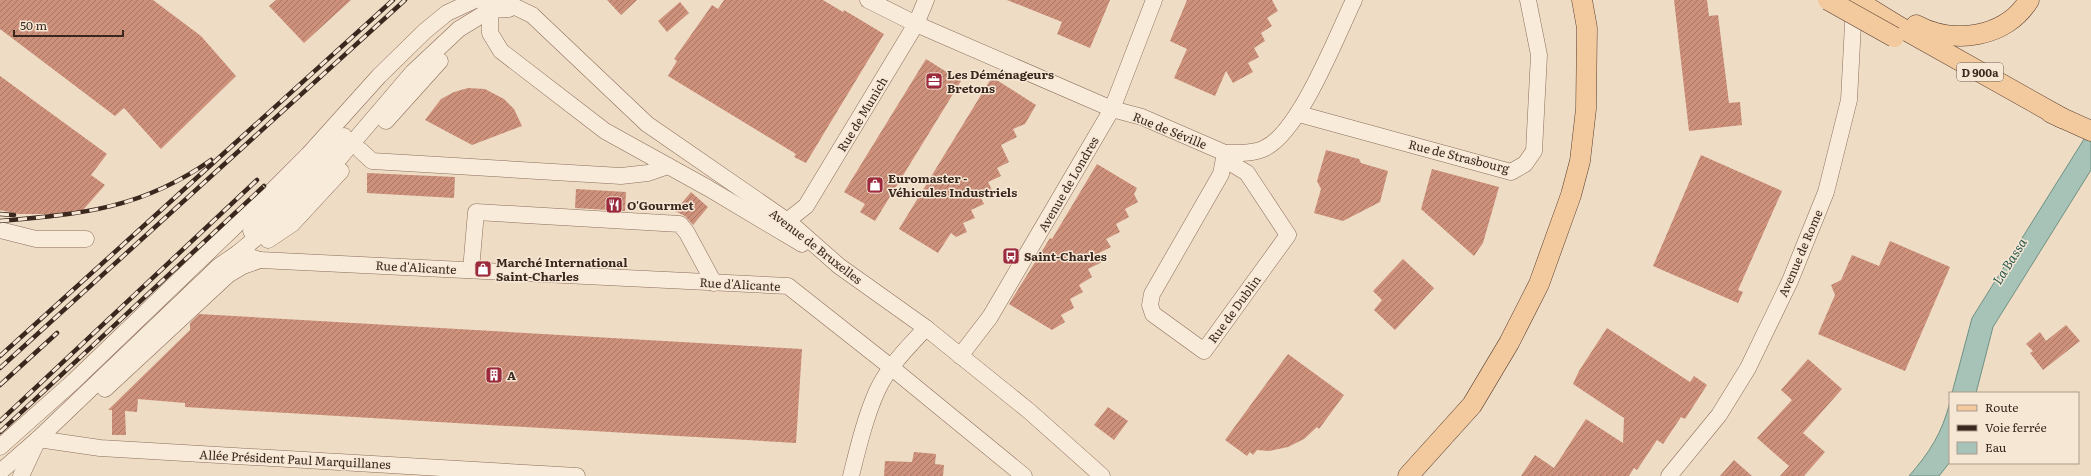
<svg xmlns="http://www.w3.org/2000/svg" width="2091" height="476" viewBox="0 0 2091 476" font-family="Literata,serif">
<defs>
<pattern id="building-hatch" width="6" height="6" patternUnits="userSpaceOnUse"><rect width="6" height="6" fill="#cd907b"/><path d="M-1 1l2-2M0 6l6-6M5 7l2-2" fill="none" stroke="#a77664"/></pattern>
</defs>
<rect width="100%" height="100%" fill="#efdcc5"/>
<!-- water -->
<g fill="#a7c2b6" stroke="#6d9183">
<path d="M2091,128V170L1993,327L1976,393H1952L1972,318Z"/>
<path d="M1950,402V462L1939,476H1909C1930,452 1942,433 1950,402Z"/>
</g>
<!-- building -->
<g fill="url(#building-hatch)">
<path d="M0,0H153L201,36L236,76L161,149L124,108L115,116L0,29Z"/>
<path d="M276,0H351L304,43L269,6Z"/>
<path d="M607,0H637L621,15Z"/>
<path d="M724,0H823L843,12L844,10L884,34L806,163L794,157L796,154L668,76L677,61L674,59L712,5L718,9Z"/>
<path d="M1007,0H1110L1090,48L1057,34L1062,22Z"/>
<path d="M1187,0H1272L1278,11L1267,18L1272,26L1261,33L1265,41L1254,48L1259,57L1248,63L1253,72L1233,83L1226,71L1215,96L1174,78L1187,49L1170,41Z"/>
<path d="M1674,0H1707L1709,16L1718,15L1729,103L1740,102L1742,125L1689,131Z"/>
<path d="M680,2L689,13L667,32L658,21Z"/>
<path d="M926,59L961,81L875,221L860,212L865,204L844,192Z"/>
<path d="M0,76L107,154L91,175L105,185L83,210L62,214H18L0,210Z"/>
<path d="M992,77L1036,105L1025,124L1013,129L1017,137L1001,145L1009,162L997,168L1001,176L988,182L992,190L980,196L984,204L971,210L975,218L963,223L967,232L956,237L951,233L938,253L899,229Z"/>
<path d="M468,88L485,89L504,99L514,109L522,126L472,145L425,120L441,99L454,92Z"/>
<path d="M1326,150L1359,159L1361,163L1388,171L1380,202L1343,221L1314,213L1321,189L1317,181Z"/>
<path d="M1701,155L1782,191L1738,290L1743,292L1738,303L1653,266Z"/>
<path d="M1097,164L1137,188L1134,194L1138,202L1125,209L1129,217L1116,224L1120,232L1106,239L1111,247L1097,254L1102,262L1088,269L1092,277L1079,285L1083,292L1070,299L1074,308L1061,315L1065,322L1052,330L1009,304L1050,238L1052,239Z"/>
<path d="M1432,169L1499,187L1483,243L1474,256L1421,209Z"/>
<path d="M367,173L455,177L454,198L367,193Z"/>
<path d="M576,189L626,192L625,211L575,208Z"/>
<path d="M691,192L708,207L693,225L685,216L675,211Z"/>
<path d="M1890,241L1950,267L1905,371L1818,334L1835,295L1831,285L1841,280L1852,255L1879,266Z"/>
<path d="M1403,259L1434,288L1395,330L1374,310L1382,300L1373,291Z"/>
<path d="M199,314L802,349L796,443L185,407V403L138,399L137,412L125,411L126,435H112V410H108L190,330V323Z"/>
<path d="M2066,325L2080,341L2043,370L2030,353L2033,351L2026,344L2040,332L2046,341Z"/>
<path d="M1607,328L1690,382L1694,376L1707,385L1685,419L1681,417L1663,444L1657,440L1637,470L1634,468L1629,476H1521L1535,455L1554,468L1586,419L1623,443L1624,418L1573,384L1579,371Z"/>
<path d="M1288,354L1344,395L1319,429L1317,427L1304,439L1288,447L1269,451L1257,450L1253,455L1250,452L1247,456L1225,440Z"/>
<path d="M1808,359L1842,389L1803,433L1825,452L1804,476H1780L1789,466L1757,438L1792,400L1781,390Z"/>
<path d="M1108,407L1128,421L1114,440L1094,425Z"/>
<path d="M914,452L936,454L935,464L944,465L943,476H884L885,461L912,462Z"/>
<path d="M1734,460L1752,476H1720Z"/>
</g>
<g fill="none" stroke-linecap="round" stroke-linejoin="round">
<!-- minor casing -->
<g stroke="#8a6d5b" stroke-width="17">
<g id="minor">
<path d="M479,0L503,1L532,15L647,124L789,222L839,266L926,328L1029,411L1102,476"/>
<path d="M868,0L916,24L1112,109L1142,117L1225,153C1237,153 1254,154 1265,148C1300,131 1336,37 1354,0"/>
<path d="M490,10V33L501,51L605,131L708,188L802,244"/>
<path d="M1299,114L1511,172L1525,164L1534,151L1539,55L1528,0"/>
<path d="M386,121L440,61"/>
<path d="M360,150L372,161L621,176L648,173L668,166"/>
<path d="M1224,159L1247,173L1288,235L1204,351L1153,314L1150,305L1152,294L1221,174L1225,153"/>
<path d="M789,222L792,217L806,206L916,24L926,0"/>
<path d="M0,230L36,239H86"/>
<path d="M251,231L344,136"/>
<path d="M268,240L292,224L341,171"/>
<path d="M238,253L260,260L788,286L892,368L1024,476"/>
<path d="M471,270L476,212L680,224L687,233L714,283"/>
<path d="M960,356L990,317L1112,109L1154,0"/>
<path d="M105,389L228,275L243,266L260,260"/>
<path d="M38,439L100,448L577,476"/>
<path d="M0,447L74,381L274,189L308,155L379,76L425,31L447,13L475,0"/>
<path d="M0,472L38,439L219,266L238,253L279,219L337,161L413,72L459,29L490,10L509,9"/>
<path d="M21,476L36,444"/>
<path d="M851,476C858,448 865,418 877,391C888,367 908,347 926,328"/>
<path d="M1669,476L1719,415L1748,368L1790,281L1826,192L1849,100L1854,5"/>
</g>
</g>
<!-- major casing -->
<g stroke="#583c2f" stroke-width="21">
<g id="major">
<path d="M1856,0L1898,26L2062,118"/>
<path d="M1916,25C1953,45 2006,38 2029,0"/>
<path d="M2051,113L2091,131"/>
<path d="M1408,476L1472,405L1509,343L1539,284L1571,195L1580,161L1586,109L1587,28L1582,0"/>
</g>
</g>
<!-- minor -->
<use href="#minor" stroke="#f9ebd9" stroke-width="16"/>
<!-- major -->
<use href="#major" stroke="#f2ca9d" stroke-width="20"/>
<!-- rail casing -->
<g stroke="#3a281f" stroke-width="4.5">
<g id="rail">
<path d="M0,214L14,215"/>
<path d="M0,221C81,214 142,209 211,160"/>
<path d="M0,356L393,0"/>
<path d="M0,368L405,0"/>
<path d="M0,385L57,333"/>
<path d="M0,421L257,180"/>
<path d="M0,432L264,186"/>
</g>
</g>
<!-- rail -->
<use href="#rail" stroke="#f6e7d5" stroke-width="3" stroke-dasharray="9" stroke-linecap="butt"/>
<!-- major-bridge casing -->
<g stroke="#583c2f" stroke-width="21" stroke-linecap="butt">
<path id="major-bridge" d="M1828,0L1894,37"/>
</g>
<!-- major-bridge -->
<use href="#major-bridge" stroke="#f2ca9d" stroke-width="20"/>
</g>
<!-- icons -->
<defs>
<g id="office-square" transform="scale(0.9)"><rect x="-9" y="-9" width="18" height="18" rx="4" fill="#9a2a3c" stroke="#f6e7d5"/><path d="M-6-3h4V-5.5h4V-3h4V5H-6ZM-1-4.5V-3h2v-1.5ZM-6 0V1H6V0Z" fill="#fff"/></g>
<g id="shop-square" transform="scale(0.9)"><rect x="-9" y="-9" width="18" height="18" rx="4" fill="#9a2a3c" stroke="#f6e7d5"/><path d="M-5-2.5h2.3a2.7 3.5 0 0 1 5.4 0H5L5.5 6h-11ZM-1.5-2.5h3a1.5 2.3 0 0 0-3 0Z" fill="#fff"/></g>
<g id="restaurant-square" transform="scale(0.9)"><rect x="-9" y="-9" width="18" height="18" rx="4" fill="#9a2a3c" stroke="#f6e7d5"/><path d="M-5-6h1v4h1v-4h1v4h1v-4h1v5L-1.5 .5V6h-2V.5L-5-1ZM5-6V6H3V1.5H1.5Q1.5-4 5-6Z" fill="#fff"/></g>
<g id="bus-square" transform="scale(0.9)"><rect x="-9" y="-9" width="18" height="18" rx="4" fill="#9a2a3c" stroke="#f6e7d5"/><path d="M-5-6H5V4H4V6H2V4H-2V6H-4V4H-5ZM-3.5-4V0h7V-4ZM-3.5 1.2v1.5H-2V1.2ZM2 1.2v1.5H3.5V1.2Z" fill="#fff"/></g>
<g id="building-square" transform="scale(0.9)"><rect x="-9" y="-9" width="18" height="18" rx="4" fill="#9a2a3c" stroke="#f6e7d5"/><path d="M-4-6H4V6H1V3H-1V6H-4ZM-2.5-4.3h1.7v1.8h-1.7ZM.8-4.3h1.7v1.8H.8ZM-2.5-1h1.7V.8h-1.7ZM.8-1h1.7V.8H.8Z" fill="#fff"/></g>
</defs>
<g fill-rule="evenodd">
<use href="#office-square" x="934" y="81"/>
<use href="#shop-square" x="875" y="185"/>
<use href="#restaurant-square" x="614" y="205"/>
<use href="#bus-square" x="1011" y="256"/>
<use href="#shop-square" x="483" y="269"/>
<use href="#building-square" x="494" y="375"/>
</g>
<g text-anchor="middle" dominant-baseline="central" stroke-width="3" stroke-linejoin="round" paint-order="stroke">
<!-- shield labels -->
<rect fill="#f6e7d5" stroke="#726156" stroke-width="1" x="1957" y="63" width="46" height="18" rx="3"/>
<g font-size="11" font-weight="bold" fill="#3a281f">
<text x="1980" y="72">D 900a</text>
</g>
<!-- poi labels -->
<g font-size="12" font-weight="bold" fill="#3a281f" stroke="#f6e7d5" text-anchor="start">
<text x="947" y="74">Les Déménageurs<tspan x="947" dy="14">Bretons</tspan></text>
<text x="888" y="178">Euromaster -<tspan x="888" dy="14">Véhicules Industriels</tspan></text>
<text x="627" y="205">O'Gourmet</text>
<text x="1024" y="256">Saint-Charles</text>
<text x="496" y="262">Marché International<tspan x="496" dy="14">Saint-Charles</tspan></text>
<text x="507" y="375">A</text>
</g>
<!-- street labels -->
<g font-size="12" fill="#3a281f" stroke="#f6e7d5">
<text transform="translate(862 114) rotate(-59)">Rue de Munich</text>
<text transform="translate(1170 130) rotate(22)">Rue de Séville</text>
<text transform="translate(1459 156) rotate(14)">Rue de Strasbourg</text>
<text transform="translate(1068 184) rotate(-60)">Avenue de Londres</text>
<text transform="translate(816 246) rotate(38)">Avenue de Bruxelles</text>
<text transform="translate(1800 253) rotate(-67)">Avenue de Rome</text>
<text transform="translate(416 267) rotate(3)">Rue d'Alicante</text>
<text transform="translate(740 284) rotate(3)">Rue d'Alicante</text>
<text transform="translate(1234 309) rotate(-54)">Rue de Dublin</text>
<text transform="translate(295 459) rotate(3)">Allée Président Paul Marquillanes</text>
</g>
<!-- water labels -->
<g font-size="13" font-style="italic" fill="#2e5a50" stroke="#f6e7d5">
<text transform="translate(2009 261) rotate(-58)">La Bassa</text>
</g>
</g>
<!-- legend -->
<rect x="1949" y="392" width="130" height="72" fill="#f6e7d5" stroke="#ab9b8c"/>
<rect x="1957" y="405" width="20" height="6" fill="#f2ca9d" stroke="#ab9b8c"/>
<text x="1985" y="412" font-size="12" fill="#3a281f">Route</text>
<rect x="1957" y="425" width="20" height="6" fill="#3a281f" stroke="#ab9b8c"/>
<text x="1985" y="432" font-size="12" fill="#3a281f">Voie ferrée</text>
<rect x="1957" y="442" width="20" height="12" fill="#a7c2b6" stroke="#ab9b8c"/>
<text x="1985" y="452" font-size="12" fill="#3a281f">Eau</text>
<!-- scale -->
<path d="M14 30v6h109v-6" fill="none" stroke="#3a281f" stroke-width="2"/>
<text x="20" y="30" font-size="12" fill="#3a281f" stroke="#f6e7d5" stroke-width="3" paint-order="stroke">50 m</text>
</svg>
